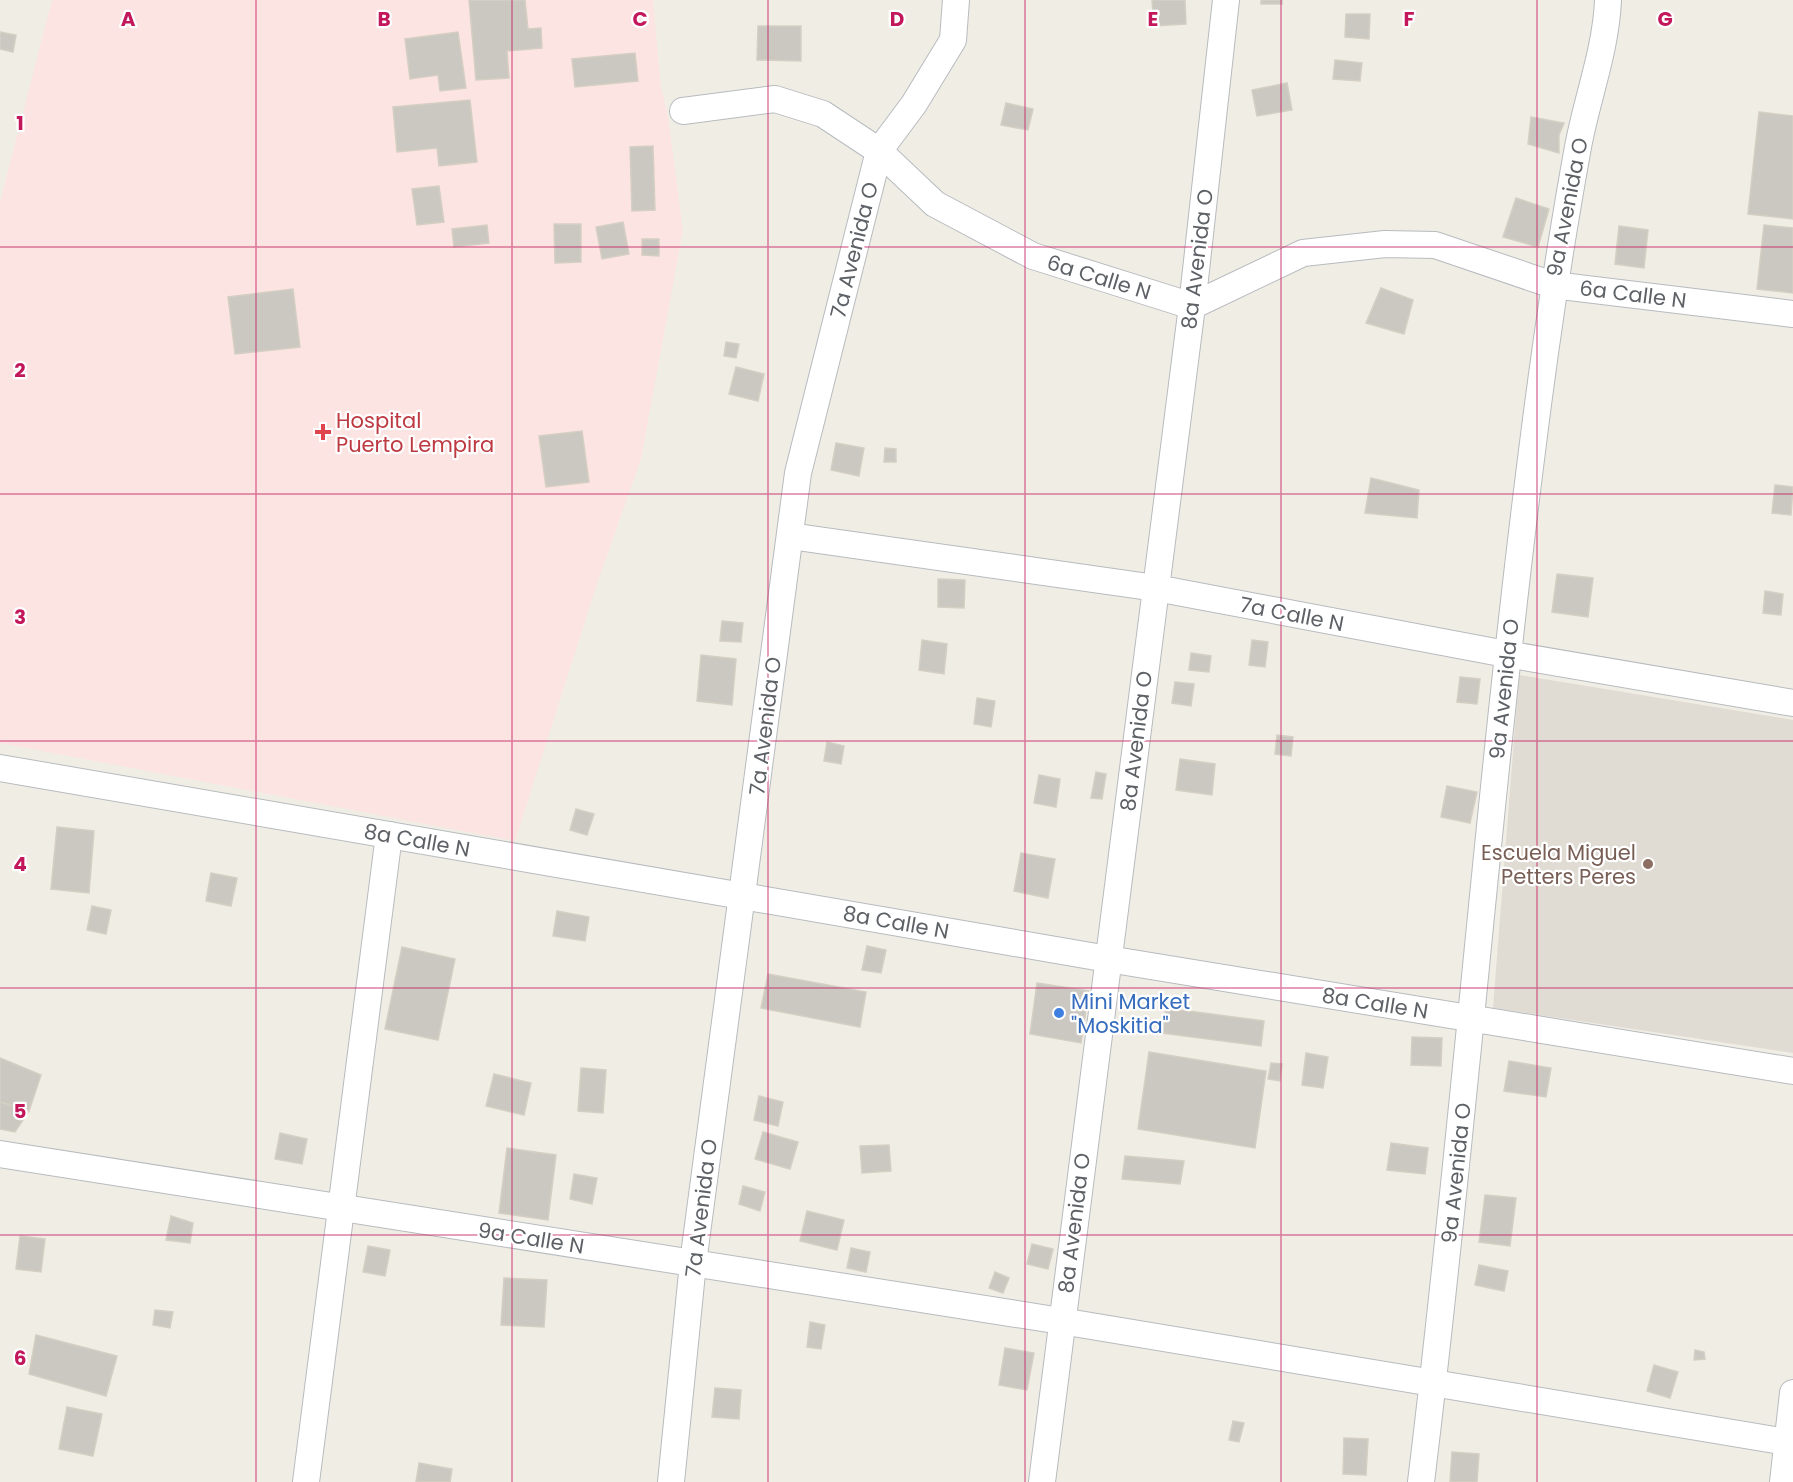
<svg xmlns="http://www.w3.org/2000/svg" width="1793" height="1482" viewBox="0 0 1793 1482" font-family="Poppins,sans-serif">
<rect width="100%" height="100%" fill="#f0ede5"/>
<!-- education -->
<path fill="#e0dcd3" d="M1519,675L1793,720V1053L1493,1008Z"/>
<!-- medical -->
<path fill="#fce4e2" d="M52,0H653L661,88L668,116L683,230L641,459L597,584L515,841L0,743V202Z"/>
<!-- building -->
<g fill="#cbc8c2" stroke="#d5cfc3" stroke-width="1.5">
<path d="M469,0H525L528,29L541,28L542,48L507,51L509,78L476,80Z"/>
<path d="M1152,0H1185L1186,24L1154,26Z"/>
<rect x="1261" y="0" width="21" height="4"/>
<path d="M1346,14H1370L1369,39L1345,37Z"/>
<path d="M758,26H801V61L757,60Z"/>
<path d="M0,32L16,35L13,52L0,49Z"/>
<path d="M458,32L466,88L440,91L438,75L410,79L405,39Z"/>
<path d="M635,53L638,81L575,87L572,59Z"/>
<path d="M1335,60L1362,63L1360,81L1333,79Z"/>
<path d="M1287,83L1292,110L1257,116L1252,90Z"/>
<path d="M470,100L477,162L439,166L437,148L397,152L393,107Z"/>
<path d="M1006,103L1033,109L1028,130L1001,125Z"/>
<path d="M1759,112L1793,116V219L1748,214Z"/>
<path d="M1531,117L1564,123L1559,135V153L1528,144Z"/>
<path d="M653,146L655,210L632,211L630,147Z"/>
<path d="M439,186L444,222L417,225L412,189Z"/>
<path d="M1516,198L1549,209L1538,247L1503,237Z"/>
<path d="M623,222L629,254L602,259L596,227Z"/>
<path d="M554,224H581V262L555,263Z"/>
<path d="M487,225L489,243L454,247L452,229Z"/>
<path d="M1764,225L1793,228V293L1757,289Z"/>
<path d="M1619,226L1648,230L1644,268L1615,264Z"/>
<path d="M642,239H659V256L642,255Z"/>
<path d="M1381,288L1413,300L1404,334L1366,323Z"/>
<path d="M293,289L300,347L235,354L228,297Z"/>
<path d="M726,342L739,344L736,358L724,356Z"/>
<path d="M736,367L764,374L758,401L729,394Z"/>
<path d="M582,431L589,482L546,487L539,436Z"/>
<path d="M836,443L864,448L859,476L831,470Z"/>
<path d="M885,448L896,449V462H884Z"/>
<path d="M1371,478L1419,490L1417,518L1365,513Z"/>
<path d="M1775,485L1793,487L1791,515L1772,513Z"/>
<path d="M1557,574L1593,578L1588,617L1552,612Z"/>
<path d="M938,579L965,580L964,608L938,607Z"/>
<path d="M1765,591L1783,594L1781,615L1763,613Z"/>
<path d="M722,621L743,623L741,642L720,641Z"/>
<path d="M922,640L947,644L944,674L919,670Z"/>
<path d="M1252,640L1268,642L1265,667L1249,665Z"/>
<path d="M1191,653L1211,656L1209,672L1189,670Z"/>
<path d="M701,655L736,659L732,705L697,701Z"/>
<path d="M1460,677L1480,679L1477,704L1457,702Z"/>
<path d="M1175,682L1194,684L1191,706L1172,703Z"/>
<path d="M977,698L995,701L991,727L974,724Z"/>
<path d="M1277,735L1293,737L1291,756L1275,754Z"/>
<path d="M827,742L844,746L841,764L824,761Z"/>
<path d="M1180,759L1215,764L1212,795L1176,790Z"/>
<path d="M1096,772L1106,774L1102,799L1091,798Z"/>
<path d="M1039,775L1060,779L1056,807L1034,803Z"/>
<path d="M1447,786L1477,792L1470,823L1441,817Z"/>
<path d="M576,809L594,814L587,835L570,830Z"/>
<path d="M57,827L94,831L89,893L51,889Z"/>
<path d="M1021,853L1055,859L1048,898L1014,891Z"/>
<path d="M211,873L237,878L231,906L206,901Z"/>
<path d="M92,906L111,910L106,934L87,930Z"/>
<path d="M557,911L589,917L585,941L553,936Z"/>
<path d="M867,946L886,950L881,973L862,970Z"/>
<path d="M402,947L455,959L438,1040L385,1029Z"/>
<path d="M768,974L866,992L860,1027L761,1008Z"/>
<path d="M1037,983L1089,991L1081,1043L1030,1034Z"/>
<path d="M1166,1008L1264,1021L1261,1046L1162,1033Z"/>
<path d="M1412,1037L1442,1038L1441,1066L1411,1065Z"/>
<path d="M1149,1052L1266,1071L1255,1148L1138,1129Z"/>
<path d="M1306,1053L1328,1057L1323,1088L1302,1085Z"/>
<path d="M0,1058L41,1075L29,1111L0,1102Z"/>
<path d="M1509,1061L1551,1068L1546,1097L1504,1091Z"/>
<path d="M1271,1063L1282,1064L1280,1081L1268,1079Z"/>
<path d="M581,1068L606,1070L603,1113L578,1111Z"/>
<path d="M494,1074L531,1083L524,1115L486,1106Z"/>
<path d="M759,1096L783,1102L778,1126L754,1120Z"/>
<path d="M0,1102L29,1111L15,1132L0,1129Z"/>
<path d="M763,1132L798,1142L790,1169L755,1159Z"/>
<path d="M280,1133L307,1139L302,1164L275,1159Z"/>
<path d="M1391,1143L1428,1148L1425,1174L1387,1170Z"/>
<path d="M889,1145L891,1171L862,1173L860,1146Z"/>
<path d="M507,1148L556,1155L548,1220L499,1213Z"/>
<path d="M1125,1156L1184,1161L1180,1184L1122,1179Z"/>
<path d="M574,1174L597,1178L592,1204L570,1199Z"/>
<path d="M743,1186L765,1192L760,1211L739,1204Z"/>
<path d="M1485,1195L1516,1198L1510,1246L1479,1242Z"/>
<path d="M807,1211L844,1220L837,1250L800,1241Z"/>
<path d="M171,1216L193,1223L190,1243L166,1240Z"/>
<path d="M20,1236L45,1239L41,1272L16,1269Z"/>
<path d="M1032,1244L1053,1249L1048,1269L1027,1264Z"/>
<path d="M368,1246L390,1250L385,1276L363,1272Z"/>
<path d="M851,1248L870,1252L866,1272L847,1268Z"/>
<path d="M1479,1265L1508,1271L1504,1291L1475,1285Z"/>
<path d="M995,1272L1009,1278L1003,1293L989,1288Z"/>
<path d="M504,1278L547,1280L544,1327L501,1325Z"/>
<path d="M155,1310L173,1312L170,1328L153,1325Z"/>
<path d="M810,1322L825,1325L821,1349L807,1347Z"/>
<path d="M36,1335L117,1356L106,1396L29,1374Z"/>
<path d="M1005,1348L1034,1353L1027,1390L999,1385Z"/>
<path d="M1695,1350L1704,1352L1705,1359L1694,1360Z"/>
<path d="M1654,1365L1678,1372L1670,1398L1647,1391Z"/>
<path d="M715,1388L741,1390L739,1419L712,1417Z"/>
<path d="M67,1407L102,1414L93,1456L59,1449Z"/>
<path d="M1233,1421L1244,1423L1239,1442L1229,1440Z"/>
<path d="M1344,1438L1368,1439L1366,1475L1343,1474Z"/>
<path d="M1452,1452L1479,1454L1477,1482H1450Z"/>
<path d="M419,1463L452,1469L450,1482H416Z"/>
</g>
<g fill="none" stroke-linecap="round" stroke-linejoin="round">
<!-- minor casing -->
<g stroke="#b7bbbf" stroke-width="28">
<g id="minor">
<path d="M683,111L775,99L823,114L879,151L935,204L1033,256L1192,306L1303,253L1385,244L1435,245L1553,285L1793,314"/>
<path d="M790,536L1156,588L1506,654L1793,703"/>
<path d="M0,768L1108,959L1793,1071"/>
<path d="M0,1154L1061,1321L1793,1443"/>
<path d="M306,1482L389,835"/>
<path d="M671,1482L693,1263L798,473L879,151L914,104L953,40L956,0"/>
<path d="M1042,1482L1192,306L1226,0"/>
<path d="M1421,1482C1463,1141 1488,799 1531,459C1544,354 1559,251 1578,147C1587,98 1606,50 1608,0"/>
<path d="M1783,1482L1793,1393"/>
</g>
</g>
<!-- minor -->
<use href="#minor" stroke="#fff" stroke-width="26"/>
</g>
<!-- grid -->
<path fill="none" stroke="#c2185b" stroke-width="1.5" stroke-opacity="0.55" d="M256,0V1482M512,0V1482M768,0V1482M1025,0V1482M1281,0V1482M1537,0V1482M0,247H1793M0,494H1793M0,741H1793M0,988H1793M0,1235H1793"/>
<!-- markers -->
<path fill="#e0444e" stroke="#fff" stroke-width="2" d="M320 423h6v6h6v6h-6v6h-6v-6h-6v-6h6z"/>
<circle fill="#8d6e63" stroke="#fff" stroke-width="2" cx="1648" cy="864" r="6"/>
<circle fill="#3f7fe0" stroke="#fff" stroke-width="2" cx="1059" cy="1013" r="6"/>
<g text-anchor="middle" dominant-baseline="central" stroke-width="4.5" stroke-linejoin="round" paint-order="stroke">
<!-- street labels -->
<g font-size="21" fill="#5d6166" stroke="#fff">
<text transform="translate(1567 207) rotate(-79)">9a Avenida O</text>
<text transform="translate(854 250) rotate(-76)">7a Avenida O</text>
<text transform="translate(1197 259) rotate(-83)">8a Avenida O</text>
<text transform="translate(1099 277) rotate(17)">6a Calle N</text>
<text transform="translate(1633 294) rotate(7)">6a Calle N</text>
<text transform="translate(1292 614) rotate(11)">7a Calle N</text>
<text transform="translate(1504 689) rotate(-84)">9a Avenida O</text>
<text transform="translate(765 726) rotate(-83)">7a Avenida O</text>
<text transform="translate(1136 741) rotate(-83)">8a Avenida O</text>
<text transform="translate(417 840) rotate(10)">8a Calle N</text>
<text transform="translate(896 922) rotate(10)">8a Calle N</text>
<text transform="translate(1375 1003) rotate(9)">8a Calle N</text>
<text transform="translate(1456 1173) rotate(-84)">9a Avenida O</text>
<text transform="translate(701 1208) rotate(-83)">7a Avenida O</text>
<text transform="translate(1074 1223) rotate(-83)">8a Avenida O</text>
<text transform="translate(531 1238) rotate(9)">9a Calle N</text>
</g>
<!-- health labels -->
<g font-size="21" fill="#be3a42" stroke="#fff" text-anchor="start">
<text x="336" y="420">Hospital<tspan x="336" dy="24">Puerto Lempira</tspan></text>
</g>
<!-- education labels -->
<g font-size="21" fill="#785e54" stroke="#fff" text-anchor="end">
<text x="1636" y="852">Escuela Miguel<tspan x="1636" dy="24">Petters Peres</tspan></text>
</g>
<!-- shop labels -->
<g font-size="21" fill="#366cbe" stroke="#fff" text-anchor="start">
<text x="1071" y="1001">Mini Market<tspan x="1071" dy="24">"Moskitia"</tspan></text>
</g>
</g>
<g font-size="20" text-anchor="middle" font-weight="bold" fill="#c2185b" stroke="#fff" stroke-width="4.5" stroke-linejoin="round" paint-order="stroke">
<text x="128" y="26">A</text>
<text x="384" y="26">B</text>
<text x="640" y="26">C</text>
<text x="897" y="26">D</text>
<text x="1153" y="26">E</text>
<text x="1409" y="26">F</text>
<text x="1665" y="26">G</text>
<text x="20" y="130">1</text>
<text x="20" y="377">2</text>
<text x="20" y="624">3</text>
<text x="20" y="871">4</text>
<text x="20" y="1118">5</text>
<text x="20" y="1365">6</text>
</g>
</svg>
